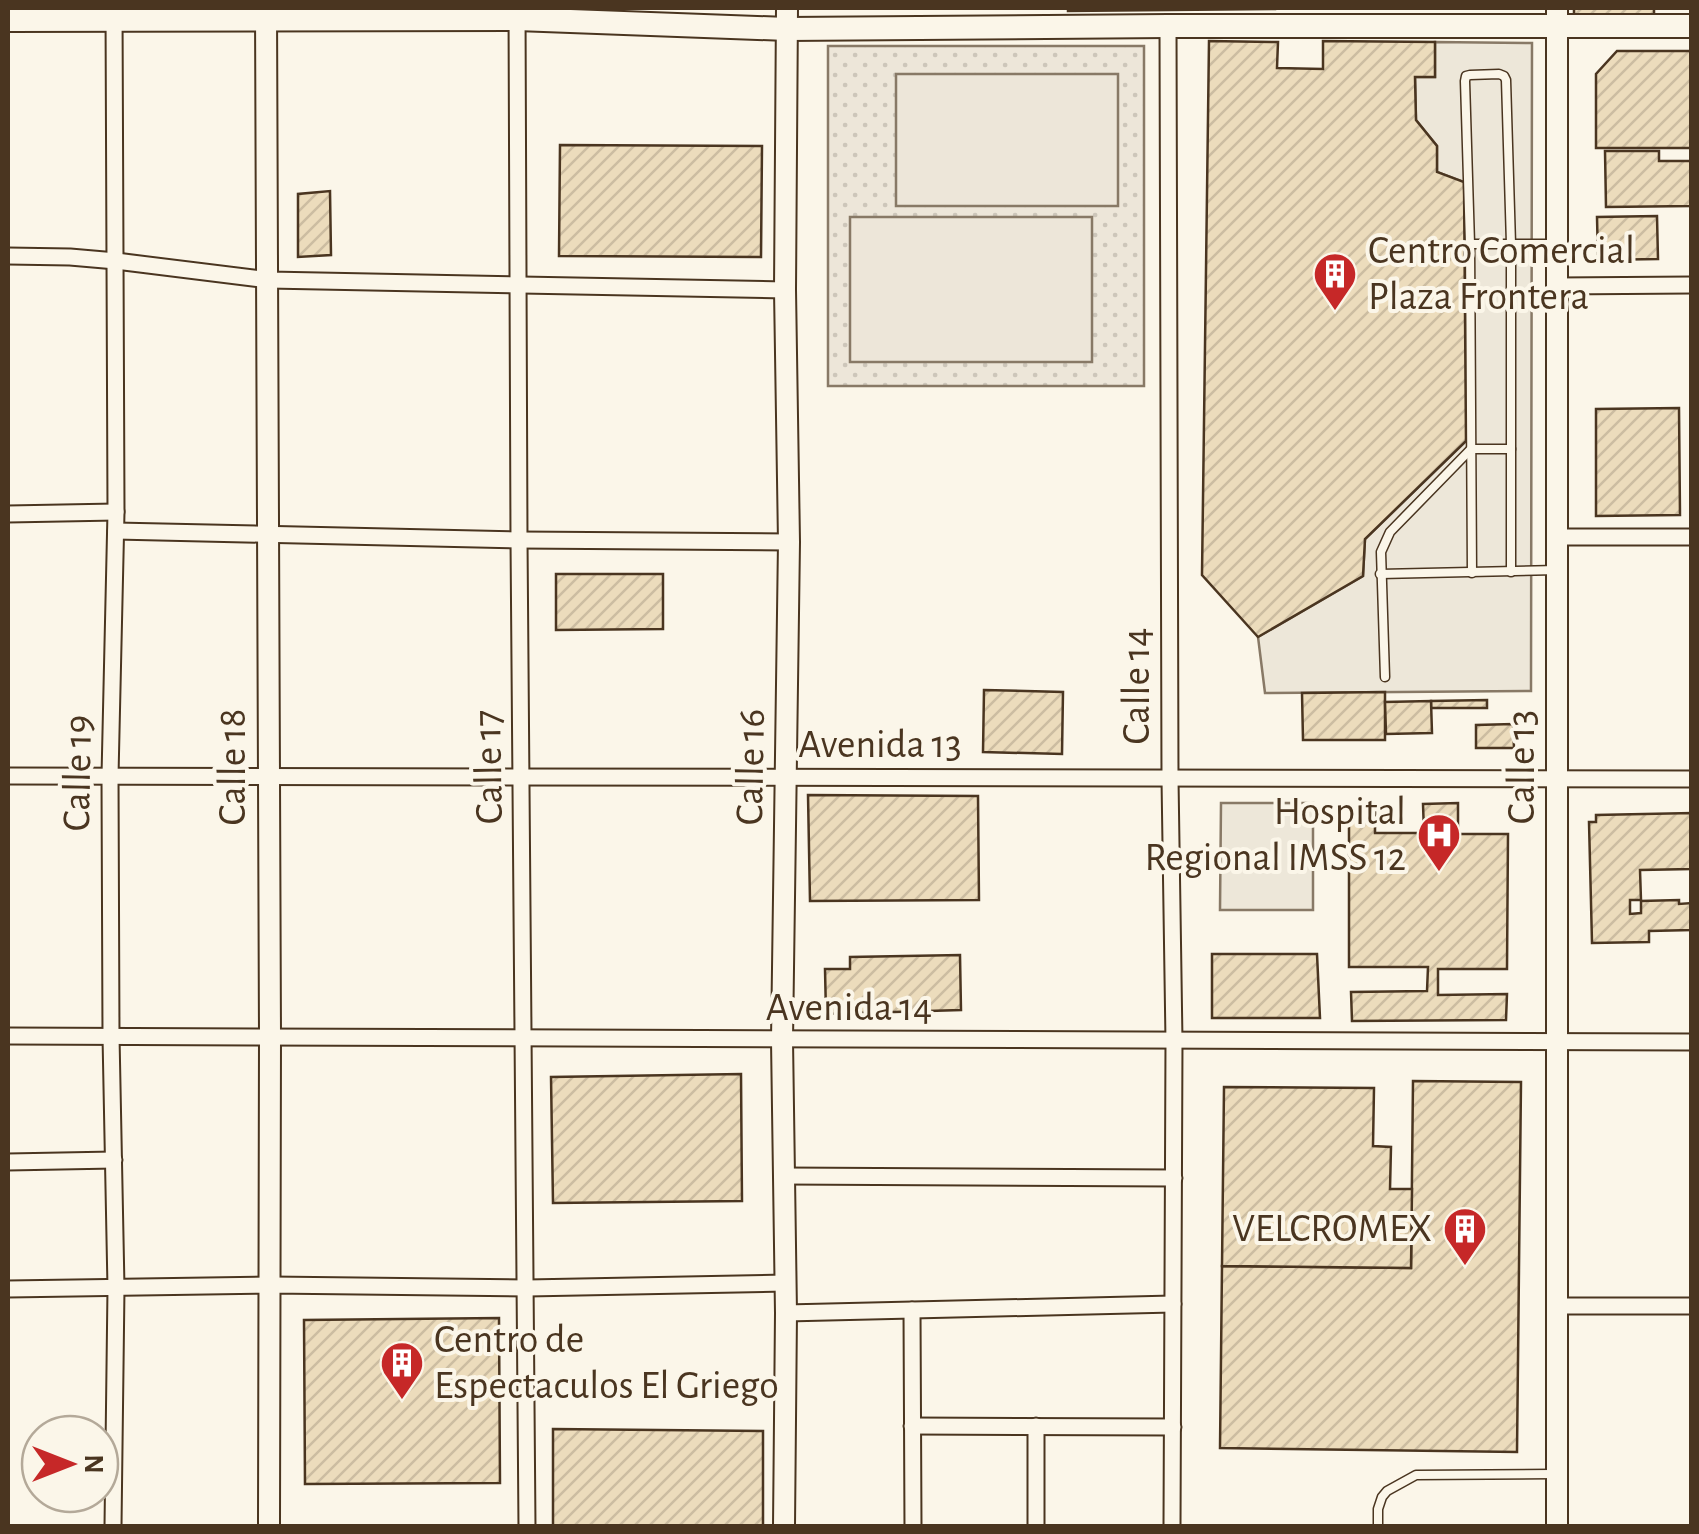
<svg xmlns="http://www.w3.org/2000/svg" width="1699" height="1534" viewBox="0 0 1699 1534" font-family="'Alegreya Sans',sans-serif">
<defs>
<pattern id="park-dots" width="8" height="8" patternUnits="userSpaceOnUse" patternTransform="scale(2.5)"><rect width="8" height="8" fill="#ede6d9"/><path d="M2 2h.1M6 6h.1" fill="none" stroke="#cdc6ba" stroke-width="1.8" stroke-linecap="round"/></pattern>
<pattern id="building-hatch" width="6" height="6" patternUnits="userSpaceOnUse" patternTransform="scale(2.5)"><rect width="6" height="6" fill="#ecdcbc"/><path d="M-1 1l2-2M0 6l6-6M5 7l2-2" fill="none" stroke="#ccbda1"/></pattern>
</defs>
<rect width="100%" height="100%" fill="#fbf6e9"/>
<!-- park -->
<rect fill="url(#park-dots)" stroke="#887966" stroke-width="2.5" x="828" y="46" width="316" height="340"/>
<!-- pitch -->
<g fill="#ede6d9" stroke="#887966" stroke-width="2.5">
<rect x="896" y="74" width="222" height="132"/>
<rect x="850" y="217" width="242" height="145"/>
</g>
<!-- parking -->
<g fill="#ede7d9" stroke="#887966" stroke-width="2.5">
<path d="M1435,42L1532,43L1531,691L1265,693L1258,637L1363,576L1365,539L1466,441L1464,182L1437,172V146L1416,120L1415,77H1435Z"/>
<path d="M1221,803H1313V910H1220Z"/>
</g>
<!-- building -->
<g fill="url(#building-hatch)" stroke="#4a3520" stroke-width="2.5">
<path d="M1068,8H1275V9L1068,11Z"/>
<path d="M1574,8H1654V15L1574,16Z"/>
<path d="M1209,41L1278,42L1277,68L1323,69V41L1435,42V77H1415L1416,120L1437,146V172L1464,182L1466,441L1365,539L1363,576L1258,637L1202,575Z"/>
<path d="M1617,51H1692V148H1596V74Z"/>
<path d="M560,145L762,146L761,257L559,256Z"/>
<path d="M1605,151H1659V161H1692V206L1606,207Z"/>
<path d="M330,191L331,255L298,257V194Z"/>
<path d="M1657,216L1658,259L1598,260L1597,217Z"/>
<path d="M1679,408L1680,515L1596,516V409Z"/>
<path d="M556,574H663V629L556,630Z"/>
<path d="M984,690L1063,692L1062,754L983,752Z"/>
<path d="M1385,692V740H1303L1302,693Z"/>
<path d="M1487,700V708H1431V701Z"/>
<path d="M1431,701L1432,733L1386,734L1385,702Z"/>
<path d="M1513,724L1514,748H1476V725Z"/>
<path d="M808,795L978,796L979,900L810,901Z"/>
<path d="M1458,803V834H1508L1507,969H1438V995L1507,994L1506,1020L1352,1021L1351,992L1427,991L1428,967H1349V811H1375V833H1424L1423,804Z"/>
<path d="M1692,813V869L1640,870L1641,900H1630V914L1641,913V901L1679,900V904L1692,903V930L1649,931V942L1592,943L1589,822H1596V815Z"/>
<path d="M1212,954H1317L1320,1018H1212Z"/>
<path d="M960,955L961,1010L826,1014L825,969H850V957Z"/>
<path d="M741,1074L742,1201L553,1203L551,1077Z"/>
<path d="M1413,1081L1521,1082L1517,1452L1220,1448L1222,1266L1411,1268Z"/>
<path d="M1224,1087L1374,1088L1373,1146L1391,1147L1390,1189H1412L1411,1268L1222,1266Z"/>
<path d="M499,1318L500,1483L305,1484L304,1320Z"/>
<path d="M553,1429L763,1431V1526H553Z"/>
</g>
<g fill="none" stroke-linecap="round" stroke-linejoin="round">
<!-- service casing -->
<g stroke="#4a3520" stroke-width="11">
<g id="service">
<path d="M1470,244H1557"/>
<path d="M1472,573L1470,244L1465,81L1466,76L1470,75L1499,74L1504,76L1506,80L1511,244V572"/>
<path d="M1380,574L1557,570"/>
<path d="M1385,677L1381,552L1390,532L1471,449H1511"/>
<path d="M1378,1526V1509L1382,1497L1387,1491L1416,1475L1553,1474"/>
</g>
</g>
<!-- minor casing -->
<g stroke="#4a3520" stroke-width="19">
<g id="minor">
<path d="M517,8L519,540L527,1526"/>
<path d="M1168,26L1170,779L1174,1041L1172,1526"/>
<path d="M8,256L70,257L116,261L269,280L785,290"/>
<path d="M1557,286L1692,285"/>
<path d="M8,514L116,512"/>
<path d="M116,531L519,540L789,542"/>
<path d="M1557,537H1692"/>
<path d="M8,776L1692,779"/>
<path d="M8,1036L1692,1042"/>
<path d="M8,1162L114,1160"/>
<path d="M783,1176L1174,1178"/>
<path d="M8,1289L271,1285L527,1288L785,1283"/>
<path d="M1557,1306H1692"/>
<path d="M912,1310L913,1526"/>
<path d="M786,1313L1173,1304"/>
<path d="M912,1426L1173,1427"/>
<path d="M1036,1426V1526"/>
<path d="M113,1526L116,1288L111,1036L110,776L116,512L114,8"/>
</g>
</g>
<!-- tertiary casing -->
<g stroke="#4a3520" stroke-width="24">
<g id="tertiary">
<path d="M266,8L270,1037L269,1526"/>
<path d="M1557,8V1526"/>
<path d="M784,1526L786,1313L782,1040L789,542L785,290L787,8"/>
</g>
</g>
<!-- secondary casing -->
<g stroke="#4a3520" stroke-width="26">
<path id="secondary" d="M8,20L517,19L787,29L1168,26H1692"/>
</g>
<!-- service -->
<use href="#service" stroke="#fbf6e9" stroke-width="8"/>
<!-- minor -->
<use href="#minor" stroke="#fbf6e9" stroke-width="15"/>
<!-- tertiary -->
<use href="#tertiary" stroke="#fbf6e9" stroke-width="20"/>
<!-- secondary -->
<use href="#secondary" stroke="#fbf6e9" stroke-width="22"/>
</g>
<!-- icons -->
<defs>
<g id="building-pin" transform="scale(2.25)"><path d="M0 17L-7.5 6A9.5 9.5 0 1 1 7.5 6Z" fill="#c62828" stroke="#fbf6e9"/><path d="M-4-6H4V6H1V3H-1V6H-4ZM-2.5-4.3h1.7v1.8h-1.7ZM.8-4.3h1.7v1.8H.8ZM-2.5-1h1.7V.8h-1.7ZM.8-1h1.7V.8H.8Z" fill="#fff"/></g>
<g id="hospital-pin" transform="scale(2.25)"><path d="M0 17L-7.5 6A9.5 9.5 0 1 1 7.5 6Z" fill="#c62828" stroke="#fbf6e9"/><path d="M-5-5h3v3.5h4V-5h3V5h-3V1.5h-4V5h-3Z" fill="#fff"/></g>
</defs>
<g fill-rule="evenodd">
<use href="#building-pin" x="1335" y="274"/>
<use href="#hospital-pin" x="1439" y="835"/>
<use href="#building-pin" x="1465" y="1229"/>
<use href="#building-pin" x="402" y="1363"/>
</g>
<g text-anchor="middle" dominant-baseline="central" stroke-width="8" stroke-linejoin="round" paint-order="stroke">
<!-- poi labels -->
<g font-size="40" fill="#4a3520" stroke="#fbf6e9" text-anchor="start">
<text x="1368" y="251">Centro Comercial<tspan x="1368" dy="46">Plaza Frontera</tspan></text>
<text x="1406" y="812" text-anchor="end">Hospital<tspan x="1406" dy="46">Regional IMSS 12</tspan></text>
<text x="1432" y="1229" text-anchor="end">VELCROMEX</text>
<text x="434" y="1340">Centro de<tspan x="434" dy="46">Espectaculos El Griego</tspan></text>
</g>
<!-- street labels -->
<g font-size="40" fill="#4a3520" stroke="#fbf6e9">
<text transform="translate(1137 686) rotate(-90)">Calle 14</text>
<text x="880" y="745">Avenida 13</text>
<text transform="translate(233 767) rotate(-90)">Calle 18</text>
<text transform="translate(489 767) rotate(-91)">Calle 17</text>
<text transform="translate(751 767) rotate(-89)">Calle 16</text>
<text transform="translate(1522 767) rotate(-90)">Calle 13</text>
<text transform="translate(78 773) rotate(-89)">Calle 19</text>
<text x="849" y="1008">Avenida 14</text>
</g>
</g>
<!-- border -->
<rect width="1699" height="1534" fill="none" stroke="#4a3520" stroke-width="20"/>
<!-- north arrow -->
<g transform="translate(70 1464) rotate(90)"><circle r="48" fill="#fbf6e9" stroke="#b4a999" stroke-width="2.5"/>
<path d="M0-8L18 38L0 25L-18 38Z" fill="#c62828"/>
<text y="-15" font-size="28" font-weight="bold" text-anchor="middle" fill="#4a3520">N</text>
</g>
</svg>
